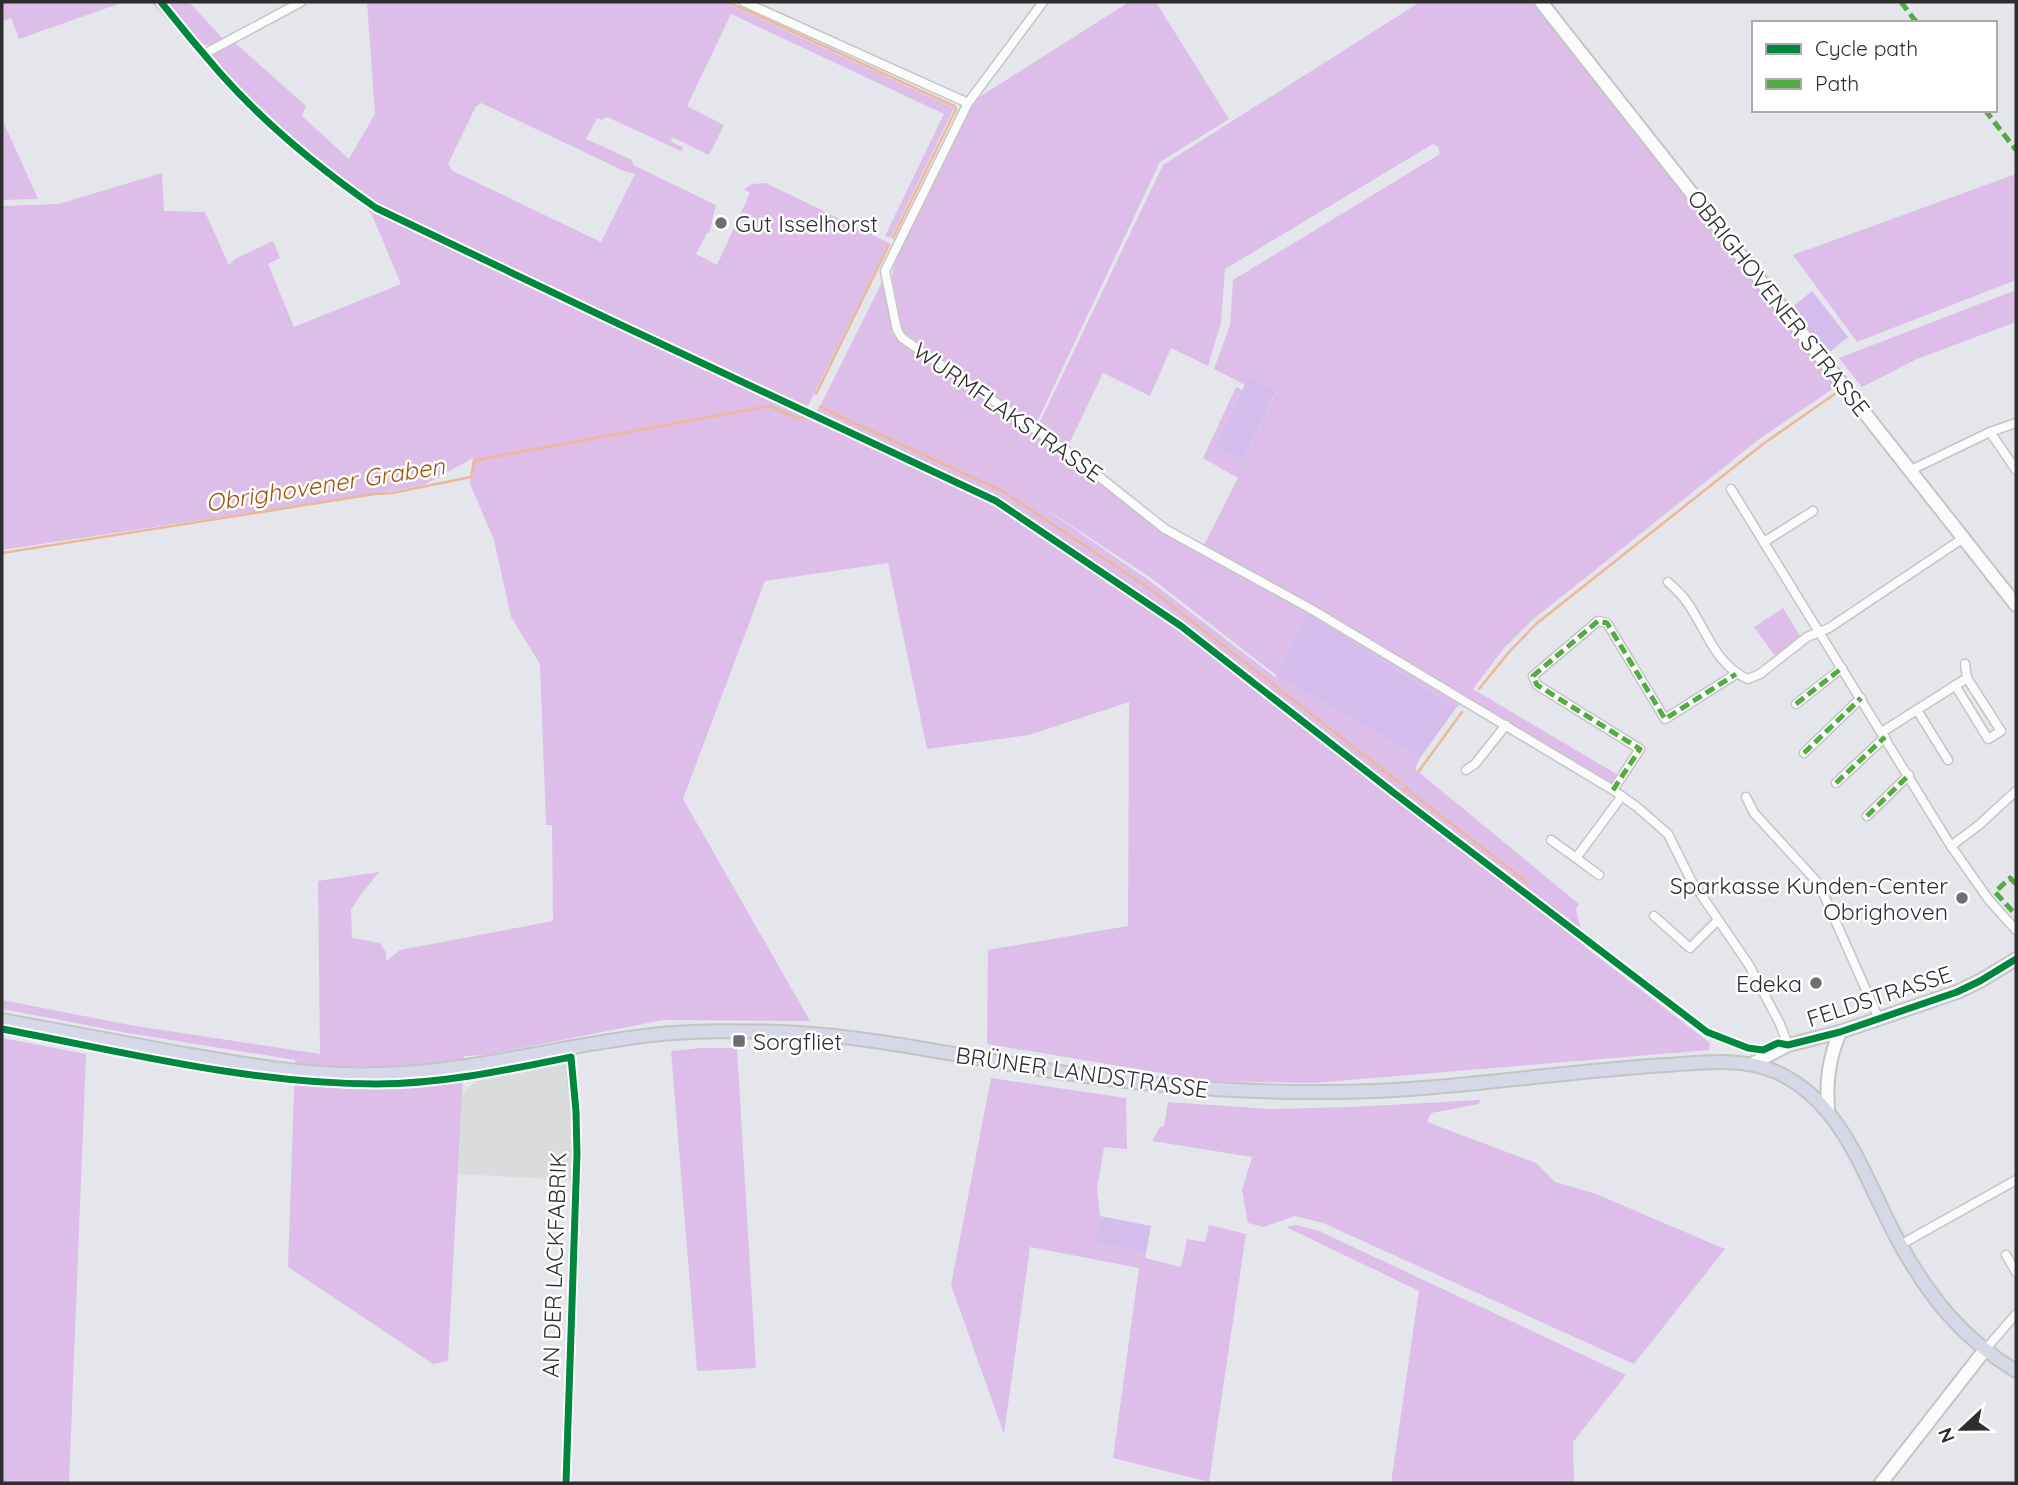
<svg xmlns="http://www.w3.org/2000/svg" width="2018" height="1485" viewBox="0 0 2018 1485" font-family="Quicksand,sans-serif">
<rect width="100%" height="100%" fill="#e4e6ec"/>
<!-- industrial -->
<path fill="#dadcdb" d="M554,1063H567L573,1124L572,1180L458,1174L462,1095L480,1076Z"/>
<!-- green -->
<g fill="#dcbee8" fill-rule="evenodd">
<path d="M2,2H124L19,39L11,18L2,21Z"/>
<path d="M151,2H189L224,40L214,45L191,44Z"/>
<path d="M367,2H724L954,108L891,238L885,236L944,114L731,14L687,106L724,125L709,155L672,137L671,142L683,147L681,151L607,117L602,120L597,118L586,139L632,160L633,165L716,205L709,233H707L696,254L717,265L750,193L744,189L752,184L766,183L889,243L804,414L810,417L819,408L883,280L895,337L1074,460L1176,541L1239,575L1243,567L1204,545L1238,478L1203,458L1236,387L1242,390L1214,448L1242,462L1276,393L1248,379L1245,385L1214,369L1230,325L1233,280L1440,154L1438,147L1433,144L1225,269L1221,323L1208,366L1171,348L1150,396L1103,373L1068,446L1038,426L1163,165L1420,2H1535L1838,385L1758,440L1531,621L1504,648L1473,689L1618,775L1611,783H1607L1467,698L1456,708L1307,612L1276,675L1420,758L1415,769L1579,904L1576,909L1585,947L1710,1043L1709,1050L1315,1083L1209,1081L987,1044L988,950L1128,926L1129,702L1029,735L927,749L888,563L765,581L683,799L810,1021L663,1020L486,1055L464,1056L448,1361L433,1364L288,1267L295,1060L128,1033L2,1009V1000L135,1026L320,1054L318,881L379,872L359,897L351,910L352,938L380,943L386,952V961L400,950L553,921L552,825H546L540,664L511,617L494,540L470,484L473,458L424,485L393,491L2,550V206L59,204L162,173L164,211L205,212L229,265L235,259L273,241L280,258L268,264L294,327L401,284L372,215L364,205L253,114L238,93L210,66L214,62L213,53L233,41L306,106L302,116L349,159L375,114ZM481,103L624,171L635,174L601,242L453,171L448,164L476,106ZM1035,502L1151,578L1276,675L1275,677L1150,581Z"/>
<path d="M1129,2H1156L1229,119L1160,162L1036,424L903,332L892,278L894,263L973,101Z"/>
<path d="M2,119L38,199L2,200Z"/>
<path d="M2016,174V280L1857,342L1793,255Z"/>
<path d="M2016,290V322L1917,359L1862,387L1839,358Z"/>
<path d="M1783,608L1800,636L1775,656L1754,627Z"/>
<path d="M2,1038L86,1054L69,1483H2Z"/>
<path d="M701,1048H737L756,1368L697,1371L671,1051Z"/>
<path d="M991,1078L1126,1098L1127,1149L1104,1147L1097,1189L1100,1216L1095,1243L1146,1253L1145,1258L1181,1267L1187,1239L1205,1242L1209,1225L1246,1234L1209,1482L1113,1458L1139,1268L1030,1247L1004,1434L951,1285Z"/>
<path d="M1480,1100L1479,1104L1431,1113L1427,1122L1536,1163L1555,1182L1596,1194L1725,1249L1634,1364L1323,1223L1295,1216L1264,1227L1248,1223L1242,1190L1252,1157L1152,1141L1160,1127L1164,1126L1168,1102L1270,1109L1353,1107Z"/>
<path d="M1296,1225L1319,1231L1626,1375L1573,1442L1574,1483H1391L1419,1291L1286,1227Z"/>
</g>
<!-- pitch -->
<g fill="#d4bcec">
<path d="M1812,291L1848,337L1825,356L1789,310Z"/>
<path d="M1248,378L1276,392L1242,462L1214,448Z"/>
<path d="M1307,612L1456,708L1420,758L1276,675Z"/>
<path d="M1100,1216L1151,1226L1146,1253L1095,1243Z"/>
</g>
<g fill="none" stroke-linecap="round" stroke-linejoin="round">
<!-- stream -->
<g stroke="#edb898" stroke-width="2.5">
<path d="M728,2L954,106L956,109L893,238"/>
<path d="M816,394L889,245"/>
<path d="M820,407L1002,491L1153,591L1401,784"/>
<path d="M2,553L375,494L392,493L471,477L474,461L487,458L770,406L796,418H804"/>
<path d="M1479,689L1509,652L1536,624L1763,444L1839,391"/>
<path d="M1419,771L1462,712"/>
<path d="M1405,788L1528,883"/>
<path d="M1403,793L1407,787"/>
</g>
<!-- street casing -->
<g stroke="#c5c5c6" stroke-width="11">
<g id="street">
<path d="M744,2L968,103L885,271L897,330L902,338L1068,452L1165,529L1311,609L1613,790L1637,807L1668,834L1691,880L1749,965L1780,1024L1788,1045"/>
<path d="M204,54L301,2"/>
<path d="M968,103L1043,2"/>
<path d="M1990,432L2016,470"/>
<path d="M1911,470L1990,432L2016,423"/>
<path d="M1731,489L1951,846L1989,900L2016,930"/>
<path d="M1764,542L1813,511"/>
<path d="M1668,582C1673,587 1679,592 1684,598C1705,625 1714,665 1748,679L1760,674L1807,637L1829,628L1965,537"/>
<path d="M1955,685L1988,739L2001,731L1967,678L1965,664"/>
<path d="M1796,704L1842,668"/>
<path d="M1917,710L1948,760"/>
<path d="M1882,732L1967,678"/>
<path d="M1804,753L1861,698"/>
<path d="M1466,770L1475,764L1506,725"/>
<path d="M1836,783L1885,737"/>
<path d="M1613,790L1640,749L1537,685L1533,676L1598,621L1607,623L1665,719L1736,674"/>
<path d="M1746,797L1754,813L1819,884L1879,1019"/>
<path d="M1867,816L1909,775"/>
<path d="M1551,840L1576,858L1622,796"/>
<path d="M1951,846L1979,825L2016,791"/>
<path d="M1576,858L1599,875"/>
<path d="M1654,916L1690,948L1718,920"/>
<path d="M1900,1245L2016,1180"/>
<path d="M2006,1255L2016,1272"/>
<path d="M1984,1351L2016,1314"/>
<path d="M566,1483L577,1154L576,1111L569,1047"/>
</g>
</g>
<!-- secondary casing -->
<g stroke="#c5c5c6" stroke-width="16">
<g id="secondary">
<path d="M1541,2L2016,605"/>
<path d="M1752,1064L1788,1045L1840,1032L1957,992L1980,981L2016,959"/>
<path d="M1828,1109C1826,1081 1829,1058 1840,1032"/>
<path d="M1881,1483L1984,1351"/>
</g>
</g>
<!-- primary casing -->
<g stroke="#c4c4c6" stroke-width="16">
<path id="primary" d="M2,1020C59,1031 117,1041 174,1052C243,1064 311,1077 381,1074C472,1072 561,1045 652,1035C695,1030 739,1031 783,1032C867,1036 950,1054 1033,1068C1131,1084 1227,1093 1327,1092C1440,1092 1553,1072 1666,1065C1700,1063 1741,1057 1774,1071C1845,1101 1865,1182 1900,1244C1930,1298 1963,1339 2016,1371"/>
</g>
<!-- street -->
<use href="#street" stroke="#fbfbfc" stroke-width="8"/>
<!-- secondary -->
<use href="#secondary" stroke="#fbfbfc" stroke-width="12"/>
<!-- primary -->
<use href="#primary" stroke="#d6d8e8" stroke-width="12"/>
<!-- quiet -->
<g stroke="#54ab44" stroke-width="5" stroke-dasharray="10 5" stroke-linecap="butt">
<path d="M1901,2L1917,23"/>
<path d="M1985,110L2016,150"/>
<path d="M1796,704L1842,668"/>
<path d="M1804,753L1861,698"/>
<path d="M1836,783L1885,737"/>
<path d="M1613,790L1640,749L1537,685L1533,676L1598,621L1607,623L1665,719L1736,674"/>
<path d="M1867,816L1909,775"/>
<path d="M2016,884L2010,878L1995,892L2016,915"/>
</g>
<!-- cycleway casing -->
<g stroke="#fff" stroke-width="11">
<g id="cycleway">
<path d="M161,2C180,26 200,50 220,73C265,124 320,169 376,208L621,325L996,501L1181,626L1394,793L1707,1032L1748,1048L1763,1050L1778,1043L1788,1045L1840,1032L1957,992L1980,981L2016,959"/>
<path d="M2,1029C125,1052 250,1084 376,1084C441,1084 507,1070 571,1057L576,1111L577,1154L566,1483"/>
</g>
</g>
<!-- cycleway -->
<use href="#cycleway" stroke="#00873e" stroke-width="7"/>
</g>
<!-- markers -->
<g fill="#6e6e70" stroke="#fff" stroke-width="2.5">
<circle cx="721" cy="223" r="7"/>
<circle cx="1962" cy="898" r="7"/>
<circle cx="1816" cy="983" r="7"/>
<rect x="732" y="1034" width="14" height="14" rx="3.5"/>
</g>
<g text-anchor="middle" dominant-baseline="central" stroke-width="5" stroke-linejoin="round" paint-order="stroke">
<!-- poi labels -->
<g font-size="23" fill="#2e2e2e" stroke="#fff" text-anchor="start">
<text x="735" y="223">Gut Isselhorst</text>
<text x="1948" y="885" text-anchor="end">Sparkasse Kunden-Center<tspan x="1948" dy="26">Obrighoven</tspan></text>
<text x="1802" y="983" text-anchor="end">Edeka</text>
<text x="753" y="1041">Sorgfliet</text>
</g>
<!-- street labels -->
<g font-size="23" fill="#2e2e2e" stroke="#fff">
<text transform="translate(1779 303) rotate(52)">OBRIGHOVENER STRASSE</text>
<text transform="translate(1008 412) rotate(35)">WURMFLAKSTRASSE</text>
<text transform="translate(1879 996) rotate(-18)">FELDSTRASSE</text>
<text transform="translate(1082 1072) rotate(8)">BRÜNER LANDSTRASSE</text>
<text transform="translate(554 1265) rotate(-88)">AN DER LACKFABRIK</text>
</g>
<!-- water labels -->
<g font-size="24" font-style="italic" fill="#a3540c" stroke="#fff">
<text transform="translate(325 484) rotate(-9)">Obrighovener Graben</text>
</g>
</g>
<!-- border -->
<rect width="2018" height="1485" fill="none" stroke="#2e2e2e" stroke-width="7"/>
<!-- legend -->
<rect x="1752" y="21" width="245" height="91" fill="#ffffff" stroke="#ababab" stroke-width="2"/>
<rect x="1766" y="44" width="35" height="10" fill="#00873e" stroke="#ababab" stroke-width="2"/>
<text x="1815" y="56" font-size="21" fill="#2e2e2e">Cycle path</text>
<rect x="1766" y="79" width="35" height="10" fill="#54ab44" stroke="#ababab" stroke-width="2"/>
<text x="1815" y="91" font-size="21" fill="#2e2e2e">Path</text>
<!-- north arrow -->
<g transform="translate(1962 1429) rotate(248)" stroke="#ffffff" stroke-width="5" paint-order="stroke">
<path d="M0-5L12 26L0 18L-12 26Z" fill="#2e2e2e"/>
<text y="-10" font-size="19" font-weight="bold" text-anchor="middle" fill="#2e2e2e">N</text>
</g>
</svg>
